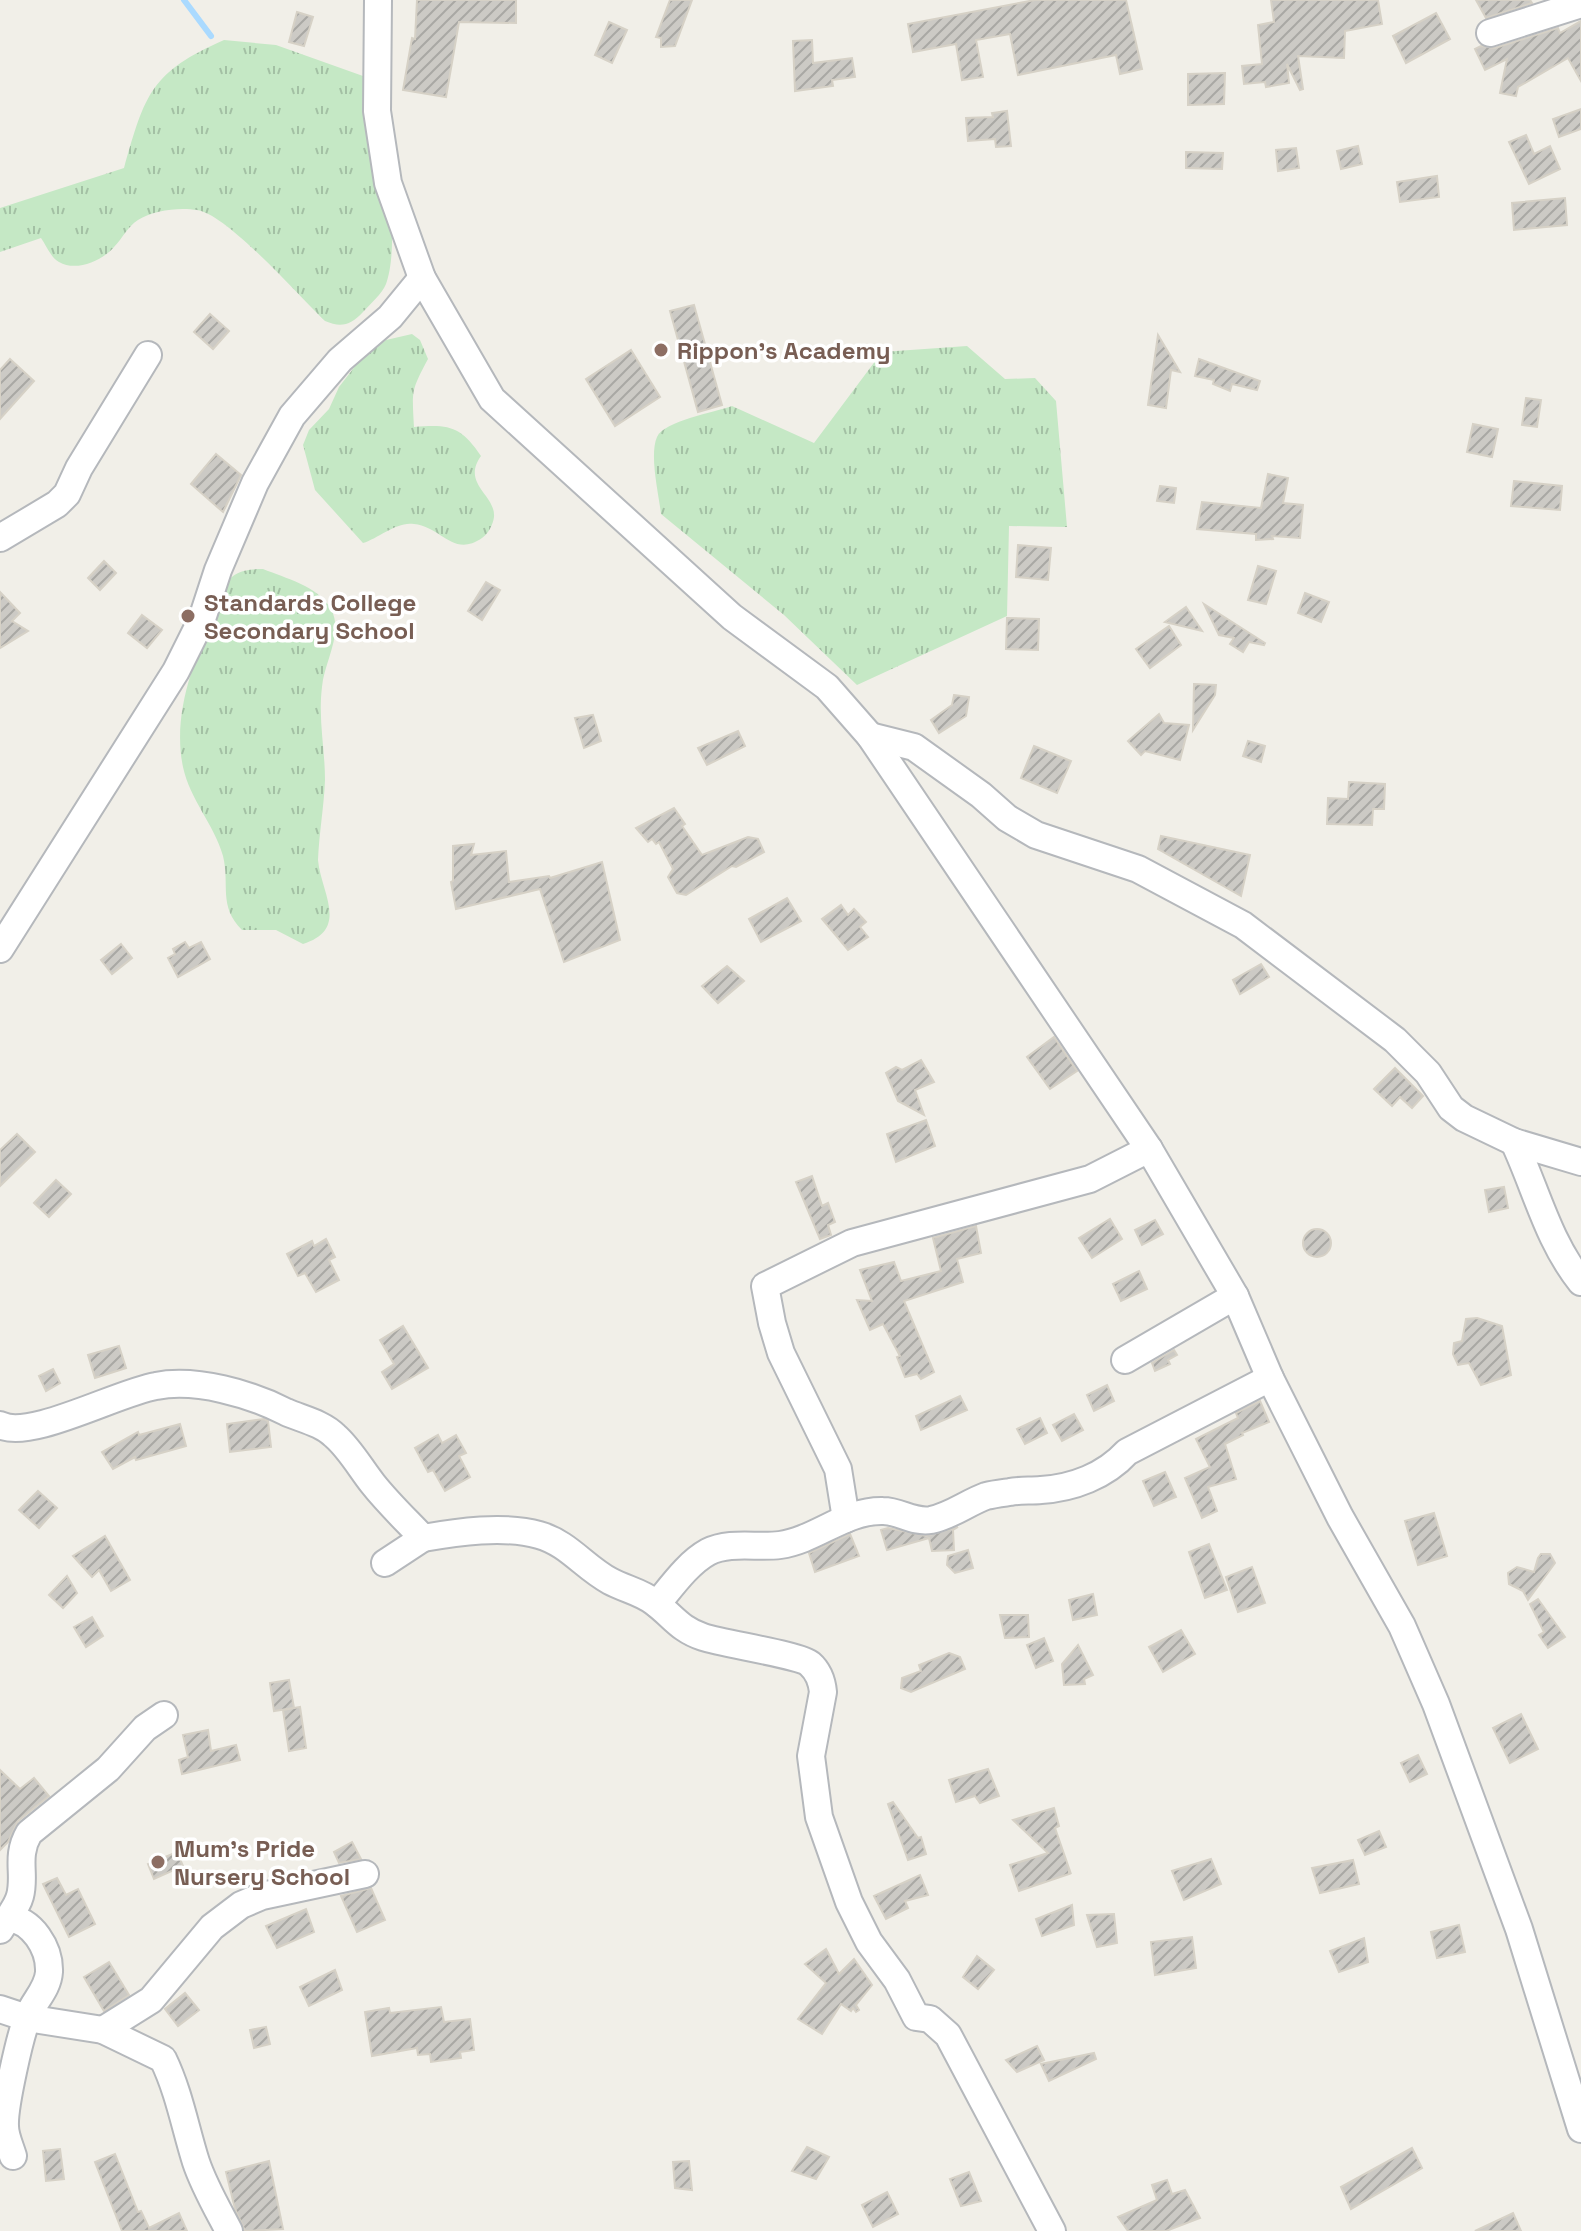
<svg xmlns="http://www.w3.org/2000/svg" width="1581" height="2231" viewBox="0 0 1581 2231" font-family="'Space Grotesk',sans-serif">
<defs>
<pattern id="grass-tufts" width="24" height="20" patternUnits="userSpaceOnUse" patternTransform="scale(2)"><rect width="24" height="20" fill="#c5e8c5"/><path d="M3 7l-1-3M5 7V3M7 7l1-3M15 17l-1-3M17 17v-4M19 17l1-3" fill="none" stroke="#a3c0a4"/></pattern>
<pattern id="building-hatch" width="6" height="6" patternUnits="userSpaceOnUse" patternTransform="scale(2)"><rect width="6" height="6" fill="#cccac5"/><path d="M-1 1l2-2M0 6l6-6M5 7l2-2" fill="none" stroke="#a9a8a4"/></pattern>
</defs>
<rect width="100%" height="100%" fill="#f1efe8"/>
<!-- grass -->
<g fill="url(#grass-tufts)">
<path d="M224,40L276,45L377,81C382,130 402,241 386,284C382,294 370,304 363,312C351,325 341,328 325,321C300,297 227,214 197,210C180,207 153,210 138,220C127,227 123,238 114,247C102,261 76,272 59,262C51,258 46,245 41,238L0,252V208L124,168C145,94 151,72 224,40Z"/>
<path d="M412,334L420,340L428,359C411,391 412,390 414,427C449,424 461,426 481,456C461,484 496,495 494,517C493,525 488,534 482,538C453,558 442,527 414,524C397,521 379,538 363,543L315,490L303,445L309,430L329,409L339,387L356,365L371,350L386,340Z"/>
<path d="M967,346L1005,379L1035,378L1056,401L1067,527L1009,526L1007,616L857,685L784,615L661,514C659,495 649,455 657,437C664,421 715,412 732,406L814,443L882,352Z"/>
<path d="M263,569C285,578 318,586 331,609C344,633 324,662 322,687C318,720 325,748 325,780C324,807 319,833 318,860C321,893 350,929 303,944L276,930H242C218,906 230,885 223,856C214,824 190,800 183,767C172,714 194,661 214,613C218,603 222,588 229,580C237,570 251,569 263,569Z"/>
</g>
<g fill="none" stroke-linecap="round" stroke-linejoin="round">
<!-- stream -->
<path stroke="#aadaff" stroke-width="6" d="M184,0L211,36"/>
</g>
<!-- building -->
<g fill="url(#building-hatch)" stroke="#d6d1c6" stroke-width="2">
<path d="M417,0H516V23L459,22L446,97L403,90L412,38L415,39Z"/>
<path d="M670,0H692L675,46L661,47V38L656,37Z"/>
<path d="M1035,0H1126L1142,69L1120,74L1116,55L1018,75L1010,34L976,40L983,77L962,80L956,44L913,52L908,24Z"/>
<path d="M1271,0H1378L1382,24L1345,31L1344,58L1298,56L1303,89L1300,90L1287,64L1289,83L1266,87L1265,82L1244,84L1242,66L1262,64L1258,25L1274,22Z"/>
<path d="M1476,0H1530L1532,3L1486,18Z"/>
<path d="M297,12L313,17L304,46L289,42Z"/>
<path d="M1436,13L1450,39L1406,63L1393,36Z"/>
<path d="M1581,21V81L1568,58L1518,87L1516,96L1500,93L1507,59L1485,70L1475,49L1481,46L1495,48L1558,28L1560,33Z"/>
<path d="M609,22L627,30L612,63L595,55Z"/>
<path d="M812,40L813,63L852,58L855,77L832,80L833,86L795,91L793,41Z"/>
<path d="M1225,73L1224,104L1188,105V74Z"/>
<path d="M1581,109V129L1559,137L1553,119Z"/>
<path d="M1007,111L1011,146L996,147L995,139L968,141L966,118L993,117L992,113Z"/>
<path d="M1526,135L1534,154L1550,146L1560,169L1529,184L1509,142Z"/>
<path d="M1358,146L1362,164L1341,169L1337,151Z"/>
<path d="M1296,148L1299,168L1278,171L1276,150Z"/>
<path d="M1186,152L1223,153L1222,169L1186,168Z"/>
<path d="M1437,176L1439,197L1400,202L1397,182Z"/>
<path d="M1565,198L1567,225L1514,230L1512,203Z"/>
<path d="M694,305L722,405L698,412L670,311Z"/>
<path d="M210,314L229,331L213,349L194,332Z"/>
<path d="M1158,335L1180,372L1171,370L1166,408L1148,405Z"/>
<path d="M631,350L660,397L615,426L586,379Z"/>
<path d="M10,359L34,381L0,419V370Z"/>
<path d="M1199,359L1260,381L1257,390L1232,384L1230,391L1213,384L1214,380L1195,376Z"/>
<path d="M1526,398L1541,400L1537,427L1522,425Z"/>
<path d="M1473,424L1498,429L1492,457L1467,452Z"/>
<path d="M216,454L241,475L223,512L191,484Z"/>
<path d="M1268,474L1288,478L1283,503L1303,505L1300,538L1272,536L1273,539L1256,540V534L1197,529L1202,502L1261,508Z"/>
<path d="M1514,481L1562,486L1560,510L1511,506Z"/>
<path d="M1160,486L1176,488L1174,503L1157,501Z"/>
<path d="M1018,545L1051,548L1048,580L1016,577Z"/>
<path d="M104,561L116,573L100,590L88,578Z"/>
<path d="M1258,566L1276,571L1266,604L1248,600Z"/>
<path d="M486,582L500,590L482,620L468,611Z"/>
<path d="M0,592L20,613L12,621L28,631L0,648Z"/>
<path d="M1305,593L1329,602L1321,622L1298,613Z"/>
<path d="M1204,604L1265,643L1264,645L1249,642L1243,652L1230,644L1234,638L1219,635Z"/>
<path d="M1186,607L1202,631L1165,622Z"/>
<path d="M142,615L162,630L147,648L128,633Z"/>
<path d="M1007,618L1039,619L1038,650L1006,649Z"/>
<path d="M1169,626L1181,645L1150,668L1136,649Z"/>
<path d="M1194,684L1216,685L1215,695L1193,730Z"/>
<path d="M954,695L969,697L966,716L939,733L931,720L952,705Z"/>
<path d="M1159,714L1164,723L1189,725L1180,760L1145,751L1141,755L1128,741Z"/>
<path d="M593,715L601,741L584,748L575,718Z"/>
<path d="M738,731L745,746L707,765L698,748Z"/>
<path d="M1248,741L1265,746L1261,762L1243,756Z"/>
<path d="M1034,746L1071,761L1057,793L1021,778Z"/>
<path d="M1349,782L1385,784L1384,809H1373L1372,825L1327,824L1328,798L1348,799Z"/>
<path d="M674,808L685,824L682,826L702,855L748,837L758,839L764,852L736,867L732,866L686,895L677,893L668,877L673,869L659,842L656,844L652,839L648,842L636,828Z"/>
<path d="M1161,836L1250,855L1241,896L1158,849Z"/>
<path d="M474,844L471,855L506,851L509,882L549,876L550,878L602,862L620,940L564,962L540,889L456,909L451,882L453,881V846Z"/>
<path d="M787,898L801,921L761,942L749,919Z"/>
<path d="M841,905L848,915L854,909L866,922L860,927L868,937L848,950L822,919Z"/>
<path d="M185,942L189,948L201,942L210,959L178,977L168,958L175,954L173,949Z"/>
<path d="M121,944L132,958L112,974L101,960Z"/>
<path d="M1261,964L1269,977L1240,994L1233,980Z"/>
<path d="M727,966L744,981L718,1003L702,986Z"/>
<path d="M1054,1037L1077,1071L1050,1089L1027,1057Z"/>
<path d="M921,1060L934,1082L915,1090L924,1115L898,1101L886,1073L896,1067L902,1070Z"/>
<path d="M1395,1068L1423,1096L1412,1108L1400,1097L1392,1106L1374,1089Z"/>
<path d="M926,1120L935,1146L896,1162L887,1134Z"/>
<path d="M17,1134L35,1152L0,1186V1150Z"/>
<path d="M812,1176L822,1206L828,1203L835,1222L828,1225L831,1235L820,1239L796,1182Z"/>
<path d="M56,1180L71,1194L49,1217L34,1203Z"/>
<path d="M1504,1187L1508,1208L1489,1212L1485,1190Z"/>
<path d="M1110,1219L1122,1239L1092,1258L1079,1238Z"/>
<path d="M1155,1220L1163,1234L1142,1245L1135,1230Z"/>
<path d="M976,1226L981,1253L957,1259L963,1282L904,1301L934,1372L921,1379L917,1374L905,1377L897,1357L900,1356L883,1324L870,1330L857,1300L872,1301L860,1270L894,1262L901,1281L941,1271L933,1238Z"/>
<circle cx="1317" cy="1243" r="14"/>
<path d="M326,1239L335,1257L329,1260L339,1280L316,1292L305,1273L298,1276L287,1254L312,1241L314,1246Z"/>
<path d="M1139,1271L1147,1289L1121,1301L1113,1284Z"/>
<path d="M1477,1318L1502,1326L1511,1375L1481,1385L1469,1363L1458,1365L1453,1354L1454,1343L1462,1341L1466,1319Z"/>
<path d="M403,1326L428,1368L392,1389L382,1372L394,1364L380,1340Z"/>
<path d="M119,1346L126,1368L95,1378L88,1355Z"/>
<path d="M1174,1350L1177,1355L1168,1360L1170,1364L1155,1371L1152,1363Z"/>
<path d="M53,1369L60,1383L46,1391L39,1376Z"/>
<path d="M1107,1385L1114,1401L1094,1411L1087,1395Z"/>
<path d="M960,1396L967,1410L921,1430L916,1416Z"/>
<path d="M1260,1401L1269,1422L1242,1433L1243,1435L1225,1444L1236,1479L1208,1487L1217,1511L1202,1518L1185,1478L1210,1467L1196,1439L1238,1418L1236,1413Z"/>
<path d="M1074,1414L1083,1430L1062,1441L1053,1425Z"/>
<path d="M1040,1418L1047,1433L1025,1444L1017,1429Z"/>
<path d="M264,1419L268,1421L271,1447L230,1452L227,1424Z"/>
<path d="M180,1424L186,1446L136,1460L135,1457L113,1469L102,1452L138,1432L139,1435Z"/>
<path d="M438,1435L442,1443L456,1435L466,1453L459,1456L470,1477L445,1491L433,1470L428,1472L415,1448Z"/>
<path d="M1165,1472L1176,1497L1154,1506L1143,1481Z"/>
<path d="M38,1491L57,1508L39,1528L19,1510Z"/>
<path d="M1434,1513L1447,1556L1418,1565L1405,1521Z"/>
<path d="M958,1527L953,1530L954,1550L932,1551L929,1538L887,1550L881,1530L888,1528L926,1536Z"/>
<path d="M850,1534L859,1556L815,1572L809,1553Z"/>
<path d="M105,1536L130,1580L111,1591L99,1570L92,1577L73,1556Z"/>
<path d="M1209,1544L1227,1590L1205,1598L1189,1552Z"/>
<path d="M968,1550L973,1568L955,1573L947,1565L948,1556Z"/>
<path d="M1541,1554H1550L1555,1563L1528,1600L1523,1591L1509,1584L1508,1573L1517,1567L1534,1572L1538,1558Z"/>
<path d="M1252,1567L1265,1603L1238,1612L1226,1577Z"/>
<path d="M67,1576L77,1593L63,1608L49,1595Z"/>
<path d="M1093,1594L1097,1615L1073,1620L1069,1600Z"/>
<path d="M1538,1599L1565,1637L1548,1648L1539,1635L1544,1632L1530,1604Z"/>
<path d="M1000,1615H1028L1029,1637L1005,1638Z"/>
<path d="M92,1617L103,1636L86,1647L74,1627Z"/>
<path d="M1181,1630L1195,1654L1163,1672L1149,1647Z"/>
<path d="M1044,1638L1053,1661L1036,1668L1027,1645Z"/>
<path d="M1078,1645L1093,1675L1084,1679L1085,1684L1064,1685L1062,1664Z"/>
<path d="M949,1653L960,1657L965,1669L911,1692L901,1688L902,1678L921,1671L919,1665Z"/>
<path d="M289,1680L294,1708L274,1711L270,1683Z"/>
<path d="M300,1707L306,1748L289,1751L283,1710Z"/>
<path d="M1521,1714L1538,1749L1510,1763L1493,1728Z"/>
<path d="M208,1730L211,1751L236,1745L240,1760L182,1774L179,1760L188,1757L183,1735Z"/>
<path d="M1418,1755L1427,1774L1410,1782L1401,1763Z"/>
<path d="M988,1769L999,1796L980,1803L975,1796L956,1802L949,1780Z"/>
<path d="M0,1770L20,1789L34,1778L49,1796L18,1821L8,1842L0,1850Z"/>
<path d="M893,1802L918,1838L921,1837L926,1854L908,1860L888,1804Z"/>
<path d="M1054,1808L1059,1826L1055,1828L1071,1874L1069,1872V1874L1019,1891L1010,1865L1048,1853L1013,1820Z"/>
<path d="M1379,1831L1386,1847L1365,1855L1358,1840Z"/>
<path d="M352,1842L361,1859L339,1863L334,1852Z"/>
<path d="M177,1852L183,1866L154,1879L148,1864Z"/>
<path d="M1211,1859L1221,1884L1184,1900L1172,1871Z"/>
<path d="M1353,1860L1359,1884L1320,1893L1312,1868Z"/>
<path d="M920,1875L928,1895L905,1901L908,1908L886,1919L874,1896Z"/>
<path d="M57,1878L66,1895L78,1889L95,1924L69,1937L43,1884Z"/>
<path d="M371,1888L385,1920L357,1932L341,1896Z"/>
<path d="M1072,1905L1074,1925L1042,1936L1036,1919Z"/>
<path d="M306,1909L314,1932L277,1948L266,1926Z"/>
<path d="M1114,1914L1117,1943L1097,1947L1087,1915Z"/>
<path d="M1459,1925L1465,1952L1437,1958L1431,1932Z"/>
<path d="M1192,1937L1196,1968L1155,1975L1151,1942Z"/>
<path d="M1364,1938L1368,1962L1339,1972L1330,1951Z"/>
<path d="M826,1949L839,1974L854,1959L872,1985L856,2005L859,2010L856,2012L853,2008L851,2011L841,2004L822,2034L798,2019L826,1983L805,1964Z"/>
<path d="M977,1956L994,1970L978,1989L963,1977Z"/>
<path d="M109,1962L129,1995L104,2011L84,1977Z"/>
<path d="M335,1970L342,1990L309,2006L300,1987Z"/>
<path d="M185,1993L199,2010L178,2026L165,2009Z"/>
<path d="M441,2007L444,2022L470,2019L474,2050L460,2052L461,2058L431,2062L430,2054L418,2055L417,2048L372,2056L365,2012L389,2008L390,2013Z"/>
<path d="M266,2027L270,2044L254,2048L250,2030Z"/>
<path d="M1037,2046L1044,2060L1017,2072L1006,2060Z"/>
<path d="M1094,2053L1096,2059L1049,2081L1041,2064Z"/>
<path d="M807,2147L829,2157L816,2179L792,2171Z"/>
<path d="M1412,2148L1422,2168L1351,2209L1341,2187Z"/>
<path d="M60,2149L64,2179L46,2181L43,2151Z"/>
<path d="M115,2154L138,2212L141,2211L149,2228L179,2213L187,2231H122L95,2162Z"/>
<path d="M269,2161L283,2229L245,2231L235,2209L226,2172Z"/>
<path d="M689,2161L692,2190L675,2188L673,2162Z"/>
<path d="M969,2172L981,2201L961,2206L950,2179Z"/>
<path d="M1167,2180L1172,2194L1185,2190L1200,2218L1166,2231H1128L1118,2217L1157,2200L1152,2185Z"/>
<path d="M887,2192L898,2214L873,2227L862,2205Z"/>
<path d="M1513,2213L1521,2231H1475Z"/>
</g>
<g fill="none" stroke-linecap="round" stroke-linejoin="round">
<!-- minor casing -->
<g stroke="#b5b8bc" stroke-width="30">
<g id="minor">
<path d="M378,0L377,111L388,183L422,278L492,399L732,617L827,687L870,736L1149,1149L1235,1296L1270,1378L1340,1517L1402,1626L1436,1704L1519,1929L1581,2129"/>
<path d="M1490,33L1581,4"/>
<path d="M0,538L57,504L67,494L79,468L148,355"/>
<path d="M870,736L914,747L981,795L1007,818L1036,835L1138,869L1243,925L1395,1040L1428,1073L1451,1108L1464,1118L1514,1142L1581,1162"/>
<path d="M0,949L176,671L202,619L218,570L255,483L292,416L340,360L390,317L422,278"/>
<path d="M1514,1142C1536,1189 1548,1241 1581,1282"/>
<path d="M1125,1360L1235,1296"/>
<path d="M0,1425C29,1441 119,1392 156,1386C196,1378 251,1394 286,1412C302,1419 322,1423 335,1436C350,1449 361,1469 373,1484C388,1503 406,1520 423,1538C457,1532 504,1525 539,1535C568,1543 584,1567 610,1581C625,1589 641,1592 654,1602C673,1616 679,1629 703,1637C724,1644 800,1655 810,1664C818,1671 822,1682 823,1692L811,1756L819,1817L849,1902L869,1942L897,1980L916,2017L930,2019L948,2035L1052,2231"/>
<path d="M846,1519L838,1469L781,1353L772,1323L765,1286L852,1243L1090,1179L1149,1149"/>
<path d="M385,1563L423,1538"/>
<path d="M657,1604C672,1586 688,1563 708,1552C730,1541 757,1548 780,1545C816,1540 845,1510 883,1511C900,1511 913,1523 931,1520C951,1516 967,1503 986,1496C994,1494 1003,1493 1010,1492C1020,1490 1030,1491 1041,1490C1073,1488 1105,1476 1127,1452L1270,1378"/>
<path d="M8,1918C32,1920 50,1948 49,1972C48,1989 34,2001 28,2016C20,2035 4,2107 5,2126C5,2136 10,2146 13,2156"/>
<path d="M0,1930C6,1920 17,1908 20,1896C26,1874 15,1857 29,1833L108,1769L145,1728L164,1715"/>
<path d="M0,2009L27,2018L103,2030L163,2059C179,2092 185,2127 196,2162C204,2186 217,2208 229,2231"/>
<path d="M103,2030L151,2000L212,1927L241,1905L262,1896L365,1874"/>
</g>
</g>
<!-- minor -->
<use href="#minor" stroke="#fff" stroke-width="26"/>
</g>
<!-- markers -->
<g fill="#8d6e63" stroke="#fff" stroke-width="3">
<circle cx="661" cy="350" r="8"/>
<circle cx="188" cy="616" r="8"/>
<circle cx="158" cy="1862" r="8"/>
</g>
<g text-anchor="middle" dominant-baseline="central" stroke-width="7" stroke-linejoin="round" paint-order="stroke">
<!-- education labels -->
<g font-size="24" font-weight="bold" fill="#785e54" stroke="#fff" text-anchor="start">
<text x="677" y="350">Rippon's Academy</text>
<text x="204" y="602">Standards College<tspan x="204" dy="28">Secondary School</tspan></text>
<text x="174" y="1848">Mum's Pride<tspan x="174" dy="28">Nursery School</tspan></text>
</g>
</g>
</svg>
